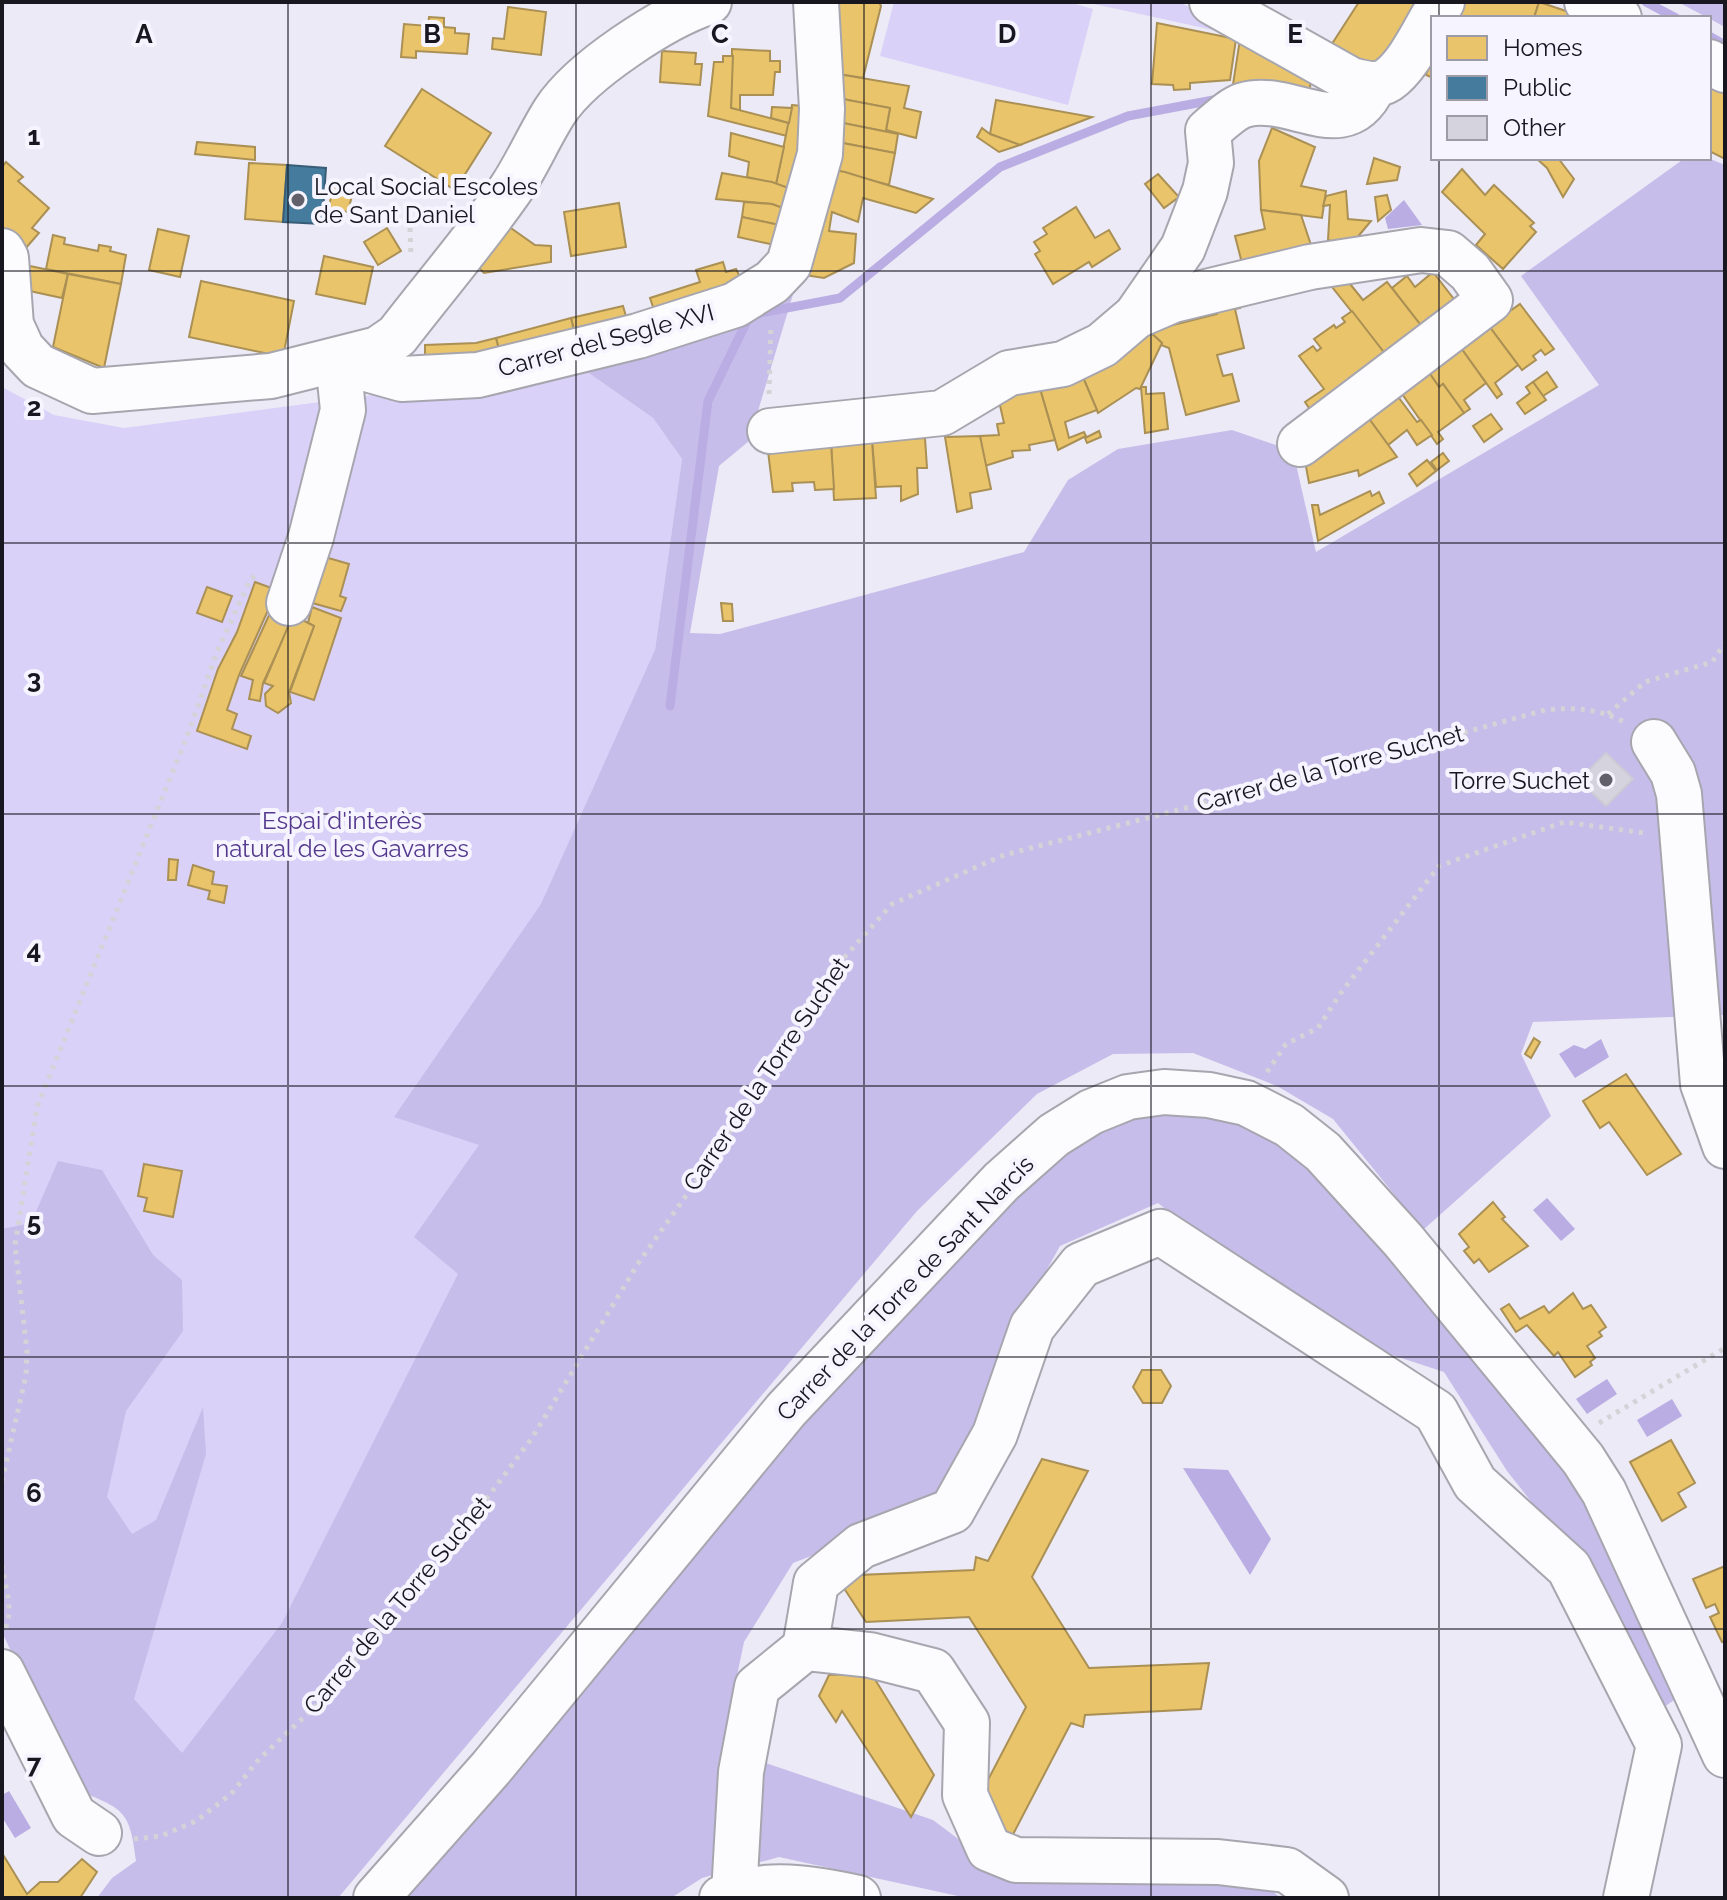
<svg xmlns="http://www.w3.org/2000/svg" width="1727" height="1900" viewBox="0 0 1727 1900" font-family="Raleway,sans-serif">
<rect width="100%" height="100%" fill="#eceaf6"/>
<!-- green -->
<g fill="#d9d1f8">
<path d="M894,2H1068L1093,9L1068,105L880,56Z"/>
<path d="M1085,2H1179L1221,23L1213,30Z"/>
<path d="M573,362L653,418L682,459L655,650L687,825L197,1804L2,1607V387L54,415L124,428L471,382Z"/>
</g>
<!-- forest -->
<g fill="#c7bdea">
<path d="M1678,2H1725V27Z"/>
<path d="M1685,158H1708L1725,165V1015L1533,1022L1521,1054L1551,1116L1423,1230L1333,1119L1277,1086L1193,1053L1113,1054L1037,1094L917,1211L338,1898H97L112,1878L136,1861C130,1808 122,1809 75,1789L2,1632V1229L31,1223L58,1161L102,1170L153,1255L182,1280L183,1331L126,1411L107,1497L132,1534L156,1520L203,1407L206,1454L134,1699L182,1753L282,1623L458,1274L414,1237L479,1145L394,1117L541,904L655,650L682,459L653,418L573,362L794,291L749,441L719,466L690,633L720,634L1024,552L1068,480L1118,449L1232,430L1293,451L1316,552L1599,385L1521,276Z"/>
<path d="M1156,1107L1231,1117L1302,1153L1469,1345L1598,1515L1680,1696L1654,1714L1586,1571L1507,1471L1444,1372L1380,1351L1258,1283L1158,1203L1060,1246L1023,1313L937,1507L793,1563L744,1642L722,1748L933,1820L997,1868L1264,1885L1281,1898H967L779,1857L702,1878L671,1898H399L804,1414L1025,1183L1100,1126Z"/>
</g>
<!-- water -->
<g fill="#baade3">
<path d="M1404,200L1422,225L1388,229L1385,218Z"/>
<path d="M1601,1039L1609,1057L1575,1078L1559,1054L1574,1045L1585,1049Z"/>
<path d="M1547,1198L1575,1229L1561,1241L1533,1210Z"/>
<path d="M1607,1379L1617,1394L1587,1414L1576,1399Z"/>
<path d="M1672,1399L1682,1416L1647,1437L1637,1420Z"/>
<path d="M1183,1468L1228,1470L1271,1539L1250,1575Z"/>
<path d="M9,1791L31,1828L15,1838L2,1817V1795Z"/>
</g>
<!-- homes -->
<g fill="#e9c46a" stroke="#aa9054" stroke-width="2">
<path d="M821,2H879L881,6L863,78L826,72Z"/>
<path d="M1359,2H1426L1390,56L1373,66L1328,50Z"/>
<path d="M1455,2H1539L1534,18H1448Z"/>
<path d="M1539,2L1569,12L1567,18H1534Z"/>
<path d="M508,7L546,12L541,55L492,49L493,38L504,39Z"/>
<path d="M429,17L444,18V27L455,28V33L469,34L467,54L416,51V58L401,57L404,24L428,26Z"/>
<path d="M1157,23L1236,39L1230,80L1190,83V89L1174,90L1173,85L1152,84Z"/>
<path d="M1240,39L1311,79L1309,95L1232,91Z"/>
<path d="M732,49L770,51V61H780V72H775L773,95H740V111L731,108Z"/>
<path d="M662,51L696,53L695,64H702L700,85L660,82Z"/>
<path d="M723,56H733L731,108L789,123L787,136L708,116L714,62H723Z"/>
<path d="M1433,56V78L1426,75Z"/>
<path d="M826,72L909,86L904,108L921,112L916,138L886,130L890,108L827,96Z"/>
<path d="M1709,79L1725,87V159L1709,151Z"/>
<path d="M422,89L491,133L455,190L385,146Z"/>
<path d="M827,96L890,108L886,130L898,134L828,120Z"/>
<path d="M996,100L1092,117L1020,145L990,134Z"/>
<path d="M792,105L813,107L805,194L776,184Z"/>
<path d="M772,107L792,108L789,123L771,118Z"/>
<path d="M828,120L898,134L895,153L827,140Z"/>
<path d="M982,128L990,134L1020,145L999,152L977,137Z"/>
<path d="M1272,128L1315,147L1301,186L1326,191L1322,218L1261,210L1259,161Z"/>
<path d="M731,133L784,147L776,184L747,177L749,162L729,156Z"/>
<path d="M827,140L895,153L889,185L823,168Z"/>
<path d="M197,142L255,147V160L195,154Z"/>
<path d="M1374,158L1400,167L1397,180L1367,184Z"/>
<path d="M1536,158H1558L1574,179L1563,197L1547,168Z"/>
<path d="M6,162L23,177L18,181L49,208L32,228L39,233L25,249L2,229V167Z"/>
<path d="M249,163L287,165L283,222L245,219Z"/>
<path d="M823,168L845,172L933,199L916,213L863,198L858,222L832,212L829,231L856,234L854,263L824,278L798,274Z"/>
<path d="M1462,169L1485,195L1494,185L1534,223L1530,226L1536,232L1503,269L1476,245L1485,234L1442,192Z"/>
<path d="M722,173L772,182L805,194L799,214L772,204L716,199Z"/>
<path d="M1158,174L1179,197L1164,208L1145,184Z"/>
<path d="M333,187L353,191L348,212L339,210L337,218L327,216Z"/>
<path d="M1346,191L1348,219L1371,221L1350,246L1328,240L1330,205L1323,206L1326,196Z"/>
<path d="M1387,195L1391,210L1378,221L1375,197Z"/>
<path d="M744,202L772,204L799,214L793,228L742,217Z"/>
<path d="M619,203L626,247L571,256L564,212Z"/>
<path d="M1076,207L1095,238L1109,230L1120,249L1092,267L1089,262L1053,284L1035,254L1040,251L1034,242L1047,234L1043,228Z"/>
<path d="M1261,210L1301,215L1314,254L1244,271L1235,236L1265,229Z"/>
<path d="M742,217L793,228L784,247L738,237Z"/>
<path d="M508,226L535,245L551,246V262L484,273L478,267Z"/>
<path d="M387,228L401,251L378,265L364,242Z"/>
<path d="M158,229L189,236L180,277L149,270Z"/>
<path d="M53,235L65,238L64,244L98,251L99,245L111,247L110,251L126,255L121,284L46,269Z"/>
<path d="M324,256L373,267L365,304L316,294Z"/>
<path d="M723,262L726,272L736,269L746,289L658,322L650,298L700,282L696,270Z"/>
<path d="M30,266L68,274L62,298L25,290Z"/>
<path d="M1433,272L1457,303L1423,328L1392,288L1407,276L1415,287Z"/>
<path d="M68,274L121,284L104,368L53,347Z"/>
<path d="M1342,274L1363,300L1387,282L1423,328L1386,355L1325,278Z"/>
<path d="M201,281L294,301L283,357L189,337Z"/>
<path d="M1238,300L1240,308L1235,309L1244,348L1217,355L1223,376L1232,374L1239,401L1186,415L1169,348L1161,345L1162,343L1149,331L1217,314L1216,306Z"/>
<path d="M1520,304L1554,349L1545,355L1541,350L1533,356L1536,360L1522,370L1489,326Z"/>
<path d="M623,306L630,330L577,343L571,318Z"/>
<path d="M1352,311L1386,355L1311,411L1305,402L1324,389L1299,356L1313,346L1317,351L1321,348L1314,339L1334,325L1336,328L1345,322L1342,318Z"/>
<path d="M571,318L577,343L502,362L496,338Z"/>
<path d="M1489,326L1518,365L1495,383L1502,394L1497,398L1461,348Z"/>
<path d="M1149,331L1162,343L1140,389L1136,388L1098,413L1082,375Z"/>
<path d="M496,338L502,362L418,363L420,356H425V345L476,343Z"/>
<path d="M1461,348L1486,383L1464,400L1470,409L1464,413L1443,384L1439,387L1428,371Z"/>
<path d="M1428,371L1439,387L1443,384L1464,413L1438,432L1443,439L1437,444L1400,391Z"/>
<path d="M1547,372L1557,387L1543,396L1533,382Z"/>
<path d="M1082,375L1097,410L1065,422L1069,438L1084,432L1086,436L1058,450L1038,382Z"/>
<path d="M1038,382L1055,440L1029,445L1030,450L1012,451L1013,457L985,466L980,436L999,435L997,424L1004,423L996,388Z"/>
<path d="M1533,382L1546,400L1525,414L1517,403L1530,393L1526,387Z"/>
<path d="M1141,387H1146V394L1164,393L1168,429L1145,433Z"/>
<path d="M1396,394L1417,422L1421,420L1432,435L1417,445L1407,430L1388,445L1367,416Z"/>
<path d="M1491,414L1502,429L1484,442L1473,426Z"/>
<path d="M1367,416L1397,457L1359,476L1358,470L1309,483L1305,461Z"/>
<path d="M1099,431L1101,437L1087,443L1085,438Z"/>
<path d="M980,436L991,489L970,493L972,508L957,512L945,437Z"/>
<path d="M925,438L927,468H917L918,494L901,501V486L876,487L872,441Z"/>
<path d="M872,441L876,498L834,500L831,443Z"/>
<path d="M767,443H831L834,489L815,490L814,482L792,483L793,491L773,492Z"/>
<path d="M1443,453L1449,461L1437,470L1431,462Z"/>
<path d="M1427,460L1436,471L1417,486L1409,474Z"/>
<path d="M1370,491L1372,496L1379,492L1384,503L1318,541L1312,505H1318L1320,515Z"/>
<path d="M318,555L349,564L340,596L346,598L341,611L305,601Z"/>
<path d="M255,582L277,590L239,675L227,710L237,714L232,729L251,736L247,749L197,731L218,669L237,632Z"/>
<path d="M207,587L232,596L222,622L197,613Z"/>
<path d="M721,603L732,604L733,621H723Z"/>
<path d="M312,607L341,618L314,700L290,692L314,626L308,623Z"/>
<path d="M271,611L293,618L263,683L260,701L249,699L253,680L241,676Z"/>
<path d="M293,615L314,626L289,692L291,703L278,713L266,706L265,694L273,686L264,683Z"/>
<path d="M169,859L178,860L176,880H168Z"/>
<path d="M193,865L214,872L212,884L227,886L224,903L208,899L210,891L188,885Z"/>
<path d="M1534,1038L1540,1042L1531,1058L1525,1054Z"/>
<path d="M1626,1074L1681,1154L1647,1175L1609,1122L1600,1128L1583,1101Z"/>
<path d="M144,1164L182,1171L173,1217L144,1211L147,1198L138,1196Z"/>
<path d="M1493,1202L1505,1217L1502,1219L1528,1246L1489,1272L1479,1259L1474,1263L1464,1251L1469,1247L1459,1234Z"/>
<path d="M1573,1293L1583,1309L1591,1305L1606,1327L1599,1332L1602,1336L1587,1346L1595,1358L1590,1362L1592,1365L1575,1377L1558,1352L1554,1356L1527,1325L1516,1332L1501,1309L1509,1304L1520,1319L1544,1306L1549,1313Z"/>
<path d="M1142,1370H1161L1171,1386L1162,1403H1143L1133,1387Z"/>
<path d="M1671,1440L1695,1483L1678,1493L1686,1507L1662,1521L1630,1462Z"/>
<path d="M1042,1459L1088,1471L1032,1577L1089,1668L1209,1663L1201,1709L1085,1715L1083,1727L1071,1723L1007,1846L978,1799L1026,1707L969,1617L866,1622L836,1576L974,1570L976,1557L988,1561Z"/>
<path d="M1725,1566V1641L1722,1642L1710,1617L1719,1613L1715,1604L1706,1608L1693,1579Z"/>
<path d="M871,1673L934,1775L911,1817L842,1711L836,1722L819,1696L829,1675Z"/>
<path d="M2,1853L27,1894L40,1882H58L82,1859L97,1872L80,1898H2Z"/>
</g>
<!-- public -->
<path fill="#457b9d" stroke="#385d77" stroke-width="2" d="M287,165L326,168L322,224L283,222Z"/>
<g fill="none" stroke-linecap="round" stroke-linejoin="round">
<!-- stream -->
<g stroke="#baade3" stroke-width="9">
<path d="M1646,2L1676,18"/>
<path d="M1709,36L1725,45"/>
<path d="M670,706L708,401L750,315L840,298L1000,167L1128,116L1224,98"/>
</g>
</g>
<!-- building -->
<path fill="#d5d3dd" stroke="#cdcbd5" stroke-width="2" d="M1606,753L1633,779L1606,806L1579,780Z"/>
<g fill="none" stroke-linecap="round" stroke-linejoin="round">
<!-- minor casing -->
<g stroke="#a7a6af" stroke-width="48">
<g id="minor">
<path d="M1212,2L1351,80C1363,83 1377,87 1388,80C1411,64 1426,25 1442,2"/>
<path d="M1587,2L1619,18"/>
<path d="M1709,62L1725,70"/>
<path d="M2,251L6,258L11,325L22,349L38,366L92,391L271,376L378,349L397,336C434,288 475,240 510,190C527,165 539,136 555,111C582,70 664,17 709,2"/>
<path d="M1136,316L1173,300L1310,267L1421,250L1448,253L1470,272L1490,300L1300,444"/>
<path d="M338,361L402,379L478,375L638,336L735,305L772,282L789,264L820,154L822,109L816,2"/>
<path d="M770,431L942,413L1009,373L1063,364L1102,345L1136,316L1183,248L1205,191L1211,163L1208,131C1218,123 1231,109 1244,105C1292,91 1345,148 1374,85"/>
<path d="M289,603L311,537L343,410L338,361"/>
<path d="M1654,742L1673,773L1679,794L1703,1084L1725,1146"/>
<path d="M805,1648L816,1583L861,1546L952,1511L995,1434L1032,1327L1081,1265L1160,1232L1436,1412L1475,1483L1569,1568L1659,1745L1626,1898"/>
<path d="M2,1672L74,1816L99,1833"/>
<path d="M734,1894L741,1772L757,1687L805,1648L870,1655L933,1671L967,1723L965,1795L989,1849L1016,1860L1218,1862L1287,1870L1326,1898"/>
<path d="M376,1898L491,1768L786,1410L1001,1182L1054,1135L1091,1112L1128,1097L1164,1092L1209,1095L1246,1103L1289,1125L1323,1152L1403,1240L1583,1459L1604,1492L1725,1755"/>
<path d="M722,1898C764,1880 814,1888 858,1898"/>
</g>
</g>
<!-- path -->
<g stroke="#d4d3d7" stroke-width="5" stroke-dasharray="4 6" stroke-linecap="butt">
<path d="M410,228L411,256"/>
<path d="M769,394L771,324"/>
<path d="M1608,714L1645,682L1712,662L1725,643"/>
<path d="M1267,1072L1286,1044L1318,1028L1340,994L1439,866L1564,822L1645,833"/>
<path d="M1599,1423L1725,1348"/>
<path d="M2,1481L26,1375L27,1351L15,1245L37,1107L188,734L216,654L250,580L259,572"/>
<path d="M2,1565C5,1586 16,1616 2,1634"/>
<path d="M134,1839L161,1836L196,1821L231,1794L259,1759L317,1705L444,1556L532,1438L639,1262L717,1152L825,979L892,904L1004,855L1279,784L1545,710C1574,707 1597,708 1624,722"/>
</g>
<!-- minor -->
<use href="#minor" stroke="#fcfcfe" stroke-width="44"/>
</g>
<!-- grid -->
<path fill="none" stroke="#18161f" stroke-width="2" stroke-opacity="0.55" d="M288,2V1898M576,2V1898M864,2V1898M1151,2V1898M1439,2V18M1439,158V1898M2,271H1725M2,543H1725M2,814H1725M2,1086H1725M2,1357H1725M2,1629H1725"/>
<!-- markers -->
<g fill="#62606a" stroke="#f6f4fe" stroke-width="3">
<circle cx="298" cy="200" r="8"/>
<circle cx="1606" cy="780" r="8"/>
</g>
<g text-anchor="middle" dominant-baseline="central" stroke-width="8" stroke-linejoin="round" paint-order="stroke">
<!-- poi labels -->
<g font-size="24" fill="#18161f" stroke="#f6f4fe" text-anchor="start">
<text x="314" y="186">Local Social Escoles<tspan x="314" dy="28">de Sant Daniel</tspan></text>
<text x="1590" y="780" text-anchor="end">Torre Suchet</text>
</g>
<!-- street labels -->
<g font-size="24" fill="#18161f" stroke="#f6f4fe">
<text transform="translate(606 340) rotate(-15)">Carrer del Segle XVI</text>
<text transform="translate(1330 768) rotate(-15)">Carrer de la Torre Suchet</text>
<text transform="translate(766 1074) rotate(-56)">Carrer de la Torre Suchet</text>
<text transform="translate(905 1288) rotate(-46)">Carrer de la Torre de Sant Narcís</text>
<text transform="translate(397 1605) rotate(-50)">Carrer de la Torre Suchet</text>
</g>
<!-- park labels -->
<g font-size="24" fill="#53388d" stroke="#f6f4fe">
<text x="342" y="820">Espai d'interès<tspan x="342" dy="28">natural de les Gavarres</tspan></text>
</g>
</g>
<g font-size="26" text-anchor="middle" font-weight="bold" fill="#18161f" stroke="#f6f4fe" stroke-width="8" stroke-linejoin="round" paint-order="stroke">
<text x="144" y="43">A</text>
<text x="432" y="43">B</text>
<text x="720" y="43">C</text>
<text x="1007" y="43">D</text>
<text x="1295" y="43">E</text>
<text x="34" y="145">1</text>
<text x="34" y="416">2</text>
<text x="34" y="688">3</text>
<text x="34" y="959">4</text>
<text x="34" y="1231">5</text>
<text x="34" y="1502">6</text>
<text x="34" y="1773">7</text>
</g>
<!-- border -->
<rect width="1727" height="1900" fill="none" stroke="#18161f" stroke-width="8"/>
<!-- legend -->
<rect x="1431" y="16" width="280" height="144" fill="#f6f4fe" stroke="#9d9ba5" stroke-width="2"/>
<rect x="1447" y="36" width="40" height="24" fill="#e9c46a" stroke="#9d9ba5" stroke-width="2"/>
<text x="1503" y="56" font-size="24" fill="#18161f">Homes</text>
<rect x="1447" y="76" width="40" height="24" fill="#457b9d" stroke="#9d9ba5" stroke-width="2"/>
<text x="1503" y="96" font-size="24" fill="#18161f">Public</text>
<rect x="1447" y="116" width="40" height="24" fill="#d5d3dd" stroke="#9d9ba5" stroke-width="2"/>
<text x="1503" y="136" font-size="24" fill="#18161f">Other</text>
</svg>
